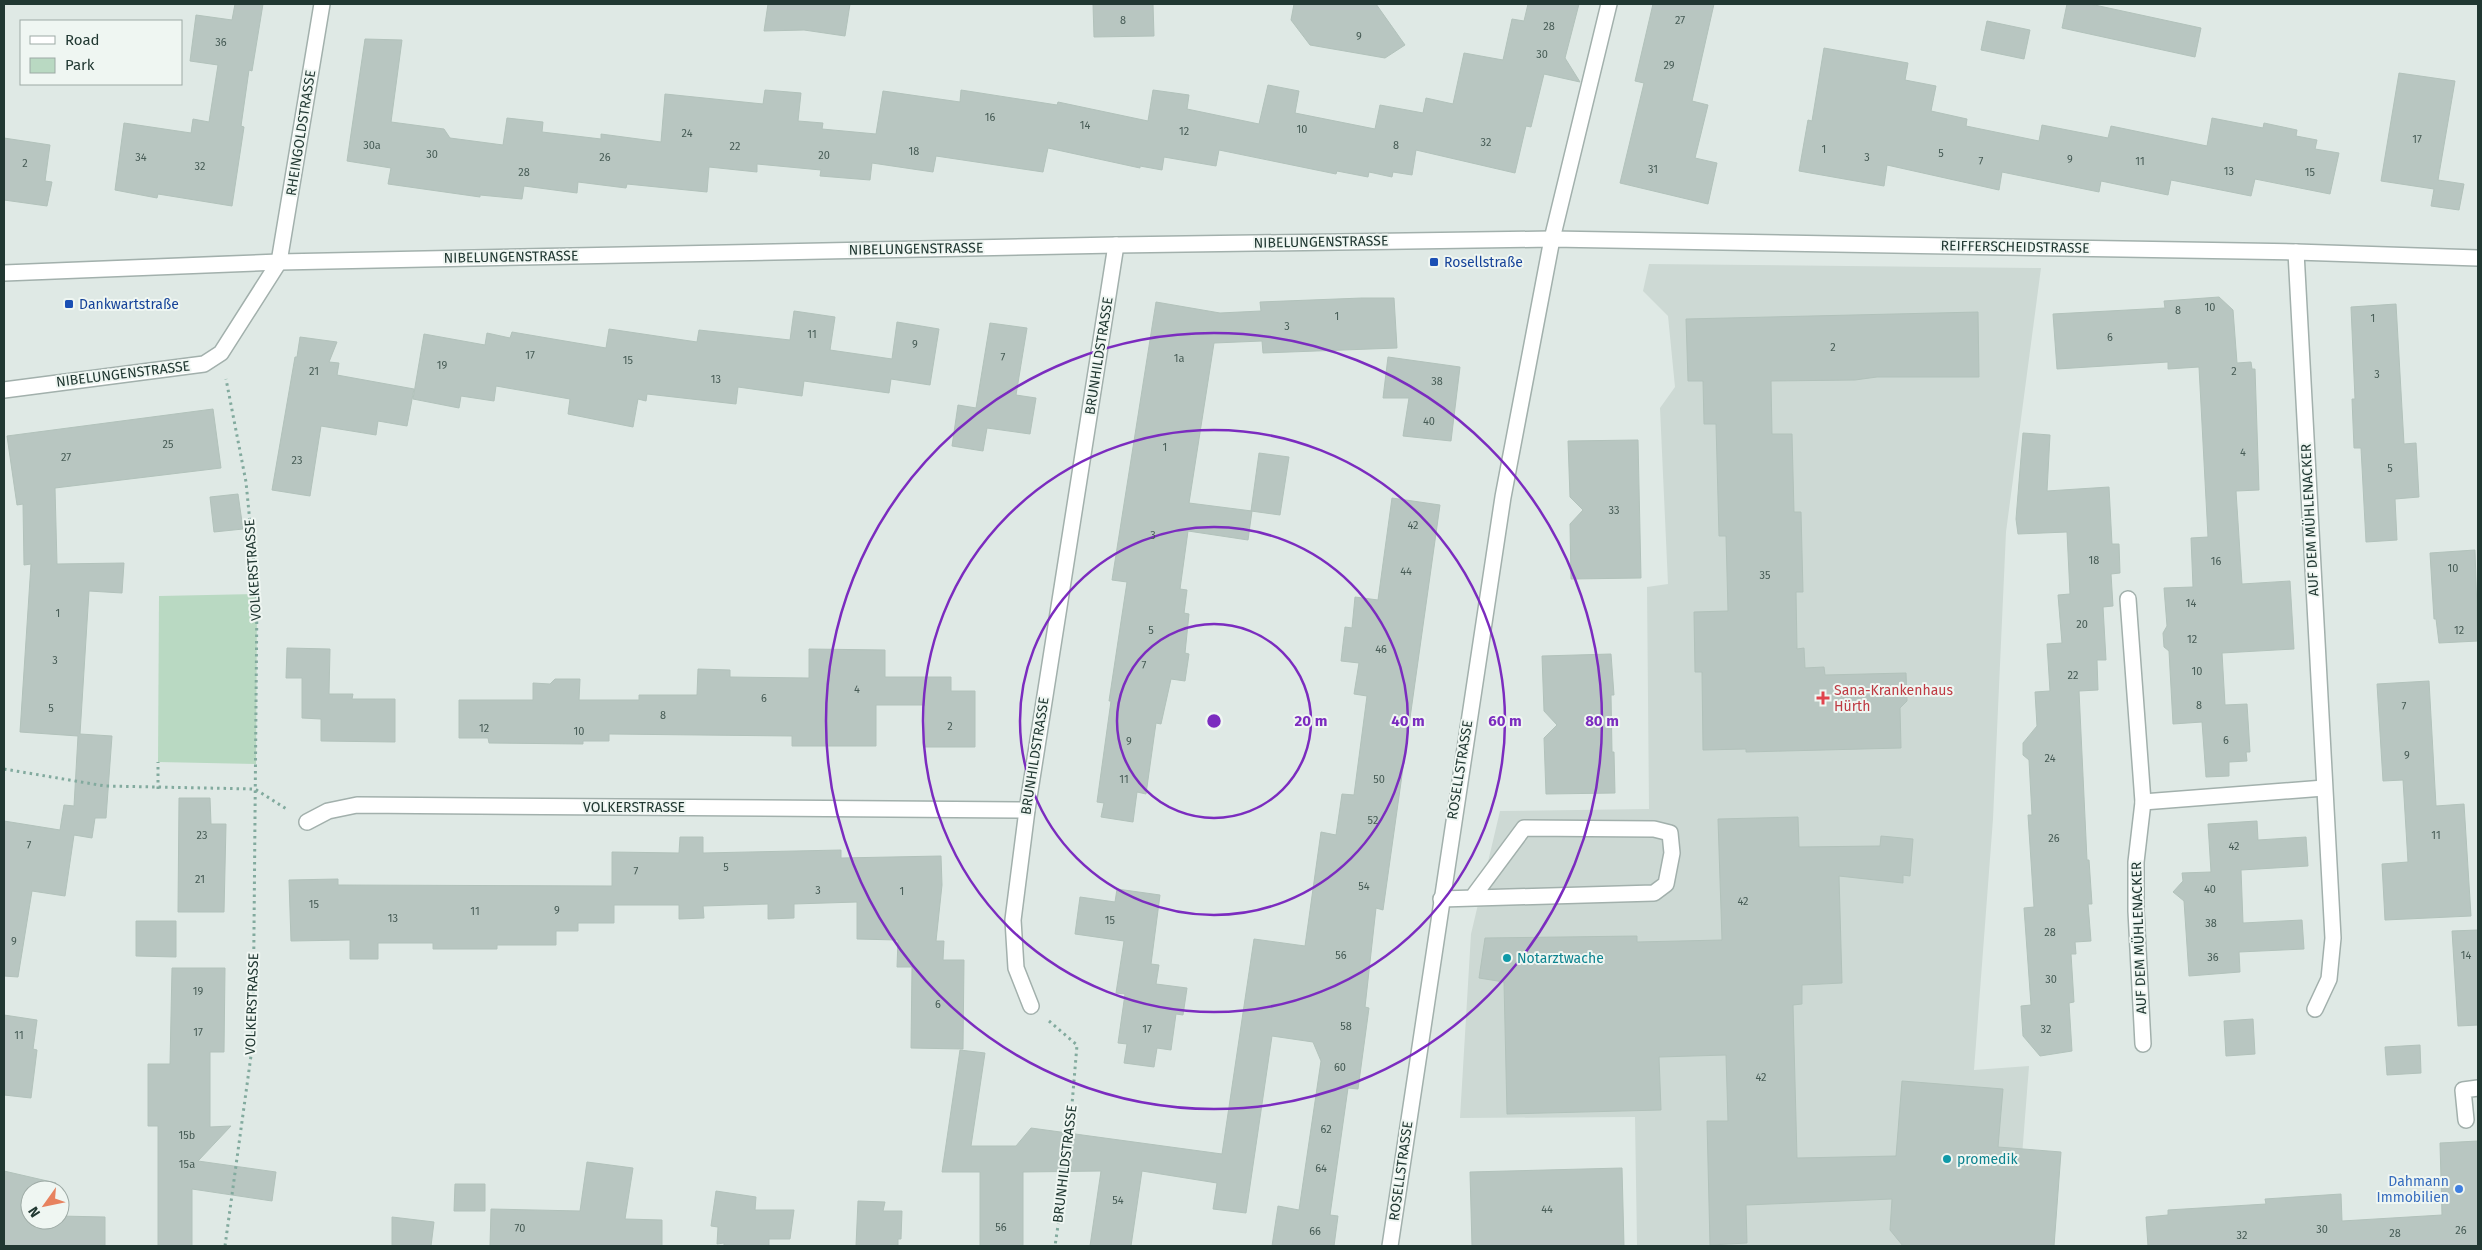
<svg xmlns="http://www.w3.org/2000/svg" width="2482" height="1250" viewBox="0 0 2482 1250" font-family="'Fira Sans',sans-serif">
<rect width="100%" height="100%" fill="#dfe9e5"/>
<!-- built -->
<path fill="#cdd9d4" d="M1649,264L2041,268L2006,532L1993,819L1974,1070L2029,1066L2015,1246H1637L1635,1117L1460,1118L1471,934L1500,811L1649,809L1647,587L1668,584L1660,408L1675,387L1668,316L1643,291Z"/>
<!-- green -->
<path fill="#b9d9c2" d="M257,594L256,764L158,762L159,596Z"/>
<!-- building -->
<g fill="#b8c6c1" stroke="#b2c2bb">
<path d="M235,4H263L252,71L249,70L241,126L244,127L232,206L158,194L157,198L115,190L124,123L191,133L193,119L209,122L218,65L190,61L196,15L232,20Z"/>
<path d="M768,4H850L845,36L804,30L764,31Z"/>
<path d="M1093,4H1153L1154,36L1094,37Z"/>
<path d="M1294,4H1376L1405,45L1385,58L1310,45L1291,20Z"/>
<path d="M1528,4H1579L1565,58L1580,82L1544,74L1531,127L1526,126L1515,173L1416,150L1412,175L1393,172L1392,177L1369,172L1368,177L1337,171L1336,174L1219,150L1216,166L1164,157L1162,170L1140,166V168L1048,148L1043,172L936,156L933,172L872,163L870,180L820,176L821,170L757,164V172L709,167L707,192L627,184L626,188L578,182L577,193L524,186L522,199L480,195V197L388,184L391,168L347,161L365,39L402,40L391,122L444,129L450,138L503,145L507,118L543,122L542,132L601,139V134L661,142L665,94L763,104L765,90L801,93L798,121L823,123L822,129L876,134L883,91L960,102L961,90L1057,105L1058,102L1148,121L1153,90L1189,95L1187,109L1259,124L1268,85L1299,91L1295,113L1375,129L1380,105L1423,113L1426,98L1453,104L1464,53L1503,60L1512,19L1524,21Z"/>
<path d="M1653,4H1714L1692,101L1708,105L1695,158L1717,163L1708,204L1620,183L1644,83L1635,81Z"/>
<path d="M2067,4H2090L2201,28L2195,57L2062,28Z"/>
<path d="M1987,21L2030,30L2024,59L1981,50Z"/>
<path d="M1824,48L1908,63L1905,80L1936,86L1931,111L1967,119L1966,126L2039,141L2042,125L2108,138L2111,126L2207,146L2212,118L2263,128L2264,123L2297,130L2296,136L2317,140L2315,149L2339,153L2330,194L2255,179L2251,196L2171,180L2168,195L2101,181L2099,192L2002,172L1999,190L1887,165L1884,186L1799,171L1808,120L1812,121Z"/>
<path d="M2399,73L2455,81L2438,180L2464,184L2459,210L2431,206L2434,189L2381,181Z"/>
<path d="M4,138L50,145L45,181L52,182L47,206L4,200Z"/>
<path d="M2219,297L2233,310L2237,363L2251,362L2252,369H2255L2259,490L2236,491L2242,584L2290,581L2294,649L2222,653L2225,705L2247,704L2250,752H2246L2247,761L2229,762V776L2206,777L2202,722L2173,724L2169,651L2164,647L2163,633L2167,626L2164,588L2193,587L2191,538L2208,537L2199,367L2168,369V362L2057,369L2053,314L2165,308L2164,301Z"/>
<path d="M1362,298H1394L1397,348L1263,353L1262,341L1214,343L1189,503L1252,511L1248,540L1188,531L1180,589L1187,590L1184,613L1189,614L1185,653L1189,654L1185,681L1171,679L1161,724L1156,723L1146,794L1137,792L1133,822L1101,817L1104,803L1097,802L1111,701H1109L1127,582L1112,580L1156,302L1220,313L1261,311L1260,302Z"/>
<path d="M2396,304L2404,444L2416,443L2419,497L2395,499L2397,540L2366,542L2361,448H2354L2352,399H2355L2351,307Z"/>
<path d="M794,311L835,317L830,350L892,359L897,322L939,329L930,385L891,379L889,393L804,381L802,396L738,387L736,404L647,394L646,401L638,399L633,427L568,414L570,399L496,386L494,401L461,396L459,408L413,399L424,334L485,345L487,333L510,338L512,332L606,348L609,329L697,342L699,330L790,340Z"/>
<path d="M1978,312L1979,377H1877L1855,380L1771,381L1772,434H1792L1794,512H1801L1803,592H1796L1797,649L1804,648L1805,668L1824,667L1825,675L1906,673L1907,701L1900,708L1901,748L1746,752V749L1703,750L1702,672H1695L1694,612L1728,611L1726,536H1719L1716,424H1704L1703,381H1688L1686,319Z"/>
<path d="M990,323L1027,328L1016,395L1036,398L1030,434L987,428L983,451L952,446L958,405L976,408Z"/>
<path d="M300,337L337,342L329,362L339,363L337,375L414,389L407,426L378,421L376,435L321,426L310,496L272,490L295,357H297Z"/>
<path d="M1388,357L1460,367L1451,441L1403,436L1409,398H1383Z"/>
<path d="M213,409L221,468L55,488L57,564L124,563L122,593L89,591L80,734L112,736L106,818H95L92,838L74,835L65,896L32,891L18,977L4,976V821L60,830L64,805L74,806L78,736L20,732L31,564L24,565L23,504L17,505L7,436Z"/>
<path d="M2023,433L2050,435L2047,491L2109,487L2112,544H2119L2120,573L2111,574L2113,606L2103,607L2106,660H2097L2098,690L2079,691L2087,860H2089L2092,904H2088L2091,941L2075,942L2076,954H2071L2074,1002L2069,1003L2072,1051L2040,1056L2023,1036L2021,1006L2031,1005L2024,908L2034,907L2028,815H2032L2029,760L2023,755V743L2037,726L2035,692L2050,691L2047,644L2062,643L2058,595L2070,594L2067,532L2018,534L2016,519Z"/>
<path d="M1638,440L1641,578L1571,579L1570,524L1583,510L1570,497L1568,441Z"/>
<path d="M1259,453L1289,457L1280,515L1251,511Z"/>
<path d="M238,494L243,529L214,532L210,497Z"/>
<path d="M1392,498L1440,505L1383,910L1376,908L1365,1007L1369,1008L1358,1089L1348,1088L1330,1215L1338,1216L1334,1246H1272L1278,1206L1299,1210L1321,1061L1313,1042L1272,1036L1246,1213L1213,1209L1217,1183L1142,1171L1131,1246H1090L1101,1171L1023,1172V1246H980V1172H942L960,1050L985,1053L971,1146H1016L1031,1128L1222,1154L1254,939L1305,946L1321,832L1336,835L1342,794L1354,795L1367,696L1354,694L1359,663L1341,661L1345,627L1352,628L1355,597L1378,600Z"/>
<path d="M2475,550L2478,641L2439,643L2436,619H2434L2430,553Z"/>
<path d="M287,648L330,649L329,694H353L352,699H395V742L321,741V719L302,718V678H286Z"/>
<path d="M809,649L885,650V677H951V691H975V747H925V705H876V746H792V736L609,734V741H583V744L489,743L488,738H459V700H533V683L550,684L555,679H580L579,700H639V695H697L698,669L730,670V677L809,678Z"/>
<path d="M1611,654L1614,695H1611L1612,752H1614L1615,793L1546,794L1544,738L1557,725L1544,711L1542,656Z"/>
<path d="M2429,681L2436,806L2464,804L2471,916L2385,920L2382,864L2408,862L2403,780L2383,781L2377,684Z"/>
<path d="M179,798H210L211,824H226L224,912H178Z"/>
<path d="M1798,817L1799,847L1880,846L1881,836L1913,839L1910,876L1903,875V883L1839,876L1842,983L1802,985V1004L1793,1005L1797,1158L1896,1156L1902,1081L2003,1089L1998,1147L2061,1152L2054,1246H1903L1890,1230L1892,1199L1746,1205L1747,1243L1710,1245L1707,1121H1728L1726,1055L1659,1057L1661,1110L1507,1114L1504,982L1479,978L1485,938L1637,936V942L1722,940L1718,819Z"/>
<path d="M2257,821L2258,840L2306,837L2308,866L2241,870L2243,923L2302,920L2304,949L2239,952L2240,972L2189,976L2184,901L2173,892L2183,881L2182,873L2211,872L2208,824Z"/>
<path d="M680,837H703V853L841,850V858L941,856L942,885L936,941H944L943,960H964L963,1049L911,1048L912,967H897L898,940L857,939V902L794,904V918L768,919V904L703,906L704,918L679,919V905H614V923H578V931H556V945H497V949H433V943H378V959H350V940L291,941L289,880L338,879V885L612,886V852L679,853Z"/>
<path d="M1117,889L1160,895L1151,964L1159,965L1156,984L1187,988L1183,1015L1176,1014L1171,1050L1157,1048L1154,1067L1124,1063L1127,1044L1118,1043L1125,994L1116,993L1124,941L1075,934L1080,897L1115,902Z"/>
<path d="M136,921H176V957L136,956Z"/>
<path d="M2478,930V1025L2458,1026L2452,931Z"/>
<path d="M172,968H225L224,1052H210V1127L231,1126L198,1161L276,1172L272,1201L192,1189V1246H158V1126H148V1064H170Z"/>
<path d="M4,1015L37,1020L33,1049L37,1050L31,1098L4,1095Z"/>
<path d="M2253,1019L2255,1054L2226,1056L2224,1021Z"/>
<path d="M2420,1045L2421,1073L2387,1075L2385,1047Z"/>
<path d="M2478,1141V1246H2148L2146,1217L2168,1215V1210L2266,1204L2265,1199L2341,1194L2342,1221L2442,1215L2440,1143Z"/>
<path d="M587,1162L633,1168L625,1219L662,1220V1246H490L491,1209L580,1211Z"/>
<path d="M1622,1168L1624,1246H1472L1470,1172Z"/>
<path d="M4,1171L56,1183L55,1190H30V1220H60V1216L105,1217V1246H4Z"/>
<path d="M455,1184H485V1211H454Z"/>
<path d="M716,1191L756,1197L755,1210H794L790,1239H769V1246H724V1243L717,1244L718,1227L711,1226Z"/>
<path d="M858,1201L885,1202L883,1211H902L901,1239H898V1246H856Z"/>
<path d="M392,1217L434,1222L431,1246H392Z"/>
</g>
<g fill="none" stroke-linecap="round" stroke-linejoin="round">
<!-- minor casing -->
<g stroke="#a2b0ac" stroke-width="18">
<g id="minor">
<path d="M2296,252L2333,938L2329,979L2315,1009"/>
<path d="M4,273L279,262L1116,245L1552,239L2296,252L2478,258"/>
<path d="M4,390L204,364L221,353L279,262L322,4"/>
<path d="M2128,599L2143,802L2136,862V911L2143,1044"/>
<path d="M2143,802L2324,788"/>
<path d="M307,822L328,811L357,805L1027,810"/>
<path d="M1441,899L1654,893L1666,884L1672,853L1670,833L1654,829L1524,828L1472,898"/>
<path d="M1031,1006L1016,968L1013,920L1027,810L1116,245"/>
<path d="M2466,1120L2463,1090L2478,1088"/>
<path d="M1390,1246L1503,497L1552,239L1609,4"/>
</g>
</g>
<!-- path -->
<g stroke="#82aa9e" stroke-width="3" stroke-dasharray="2.5 4" stroke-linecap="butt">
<path d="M4,769L105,786L255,789L288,810"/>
<path d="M158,789V762"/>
<path d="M1049,1021L1077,1045L1067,1164L1055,1246"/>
<path d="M225,1246L253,1041L257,594L246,482L226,379"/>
</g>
<!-- minor -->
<use href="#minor" stroke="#fff" stroke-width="15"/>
</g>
<!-- distance rings -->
<g fill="none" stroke="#7b2cbf" stroke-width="2.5">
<circle cx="1214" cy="721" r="97"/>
<circle cx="1214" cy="721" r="194"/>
<circle cx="1214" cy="721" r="291"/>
<circle cx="1214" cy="721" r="388"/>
</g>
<!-- markers -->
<g fill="#1a4fb4" stroke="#eff6f2" stroke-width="2">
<rect x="1429" y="257" width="10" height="10" rx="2.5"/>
<rect x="64" y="299" width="10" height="10" rx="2.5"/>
</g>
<path fill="#e0444e" stroke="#eff6f2" stroke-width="2" d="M1820.5 690.5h5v5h5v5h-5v5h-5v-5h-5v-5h5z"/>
<g fill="#0f9aa8" stroke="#eff6f2" stroke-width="2">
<circle cx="1507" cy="958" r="5"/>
<circle cx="1947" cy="1159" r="5"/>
</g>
<circle fill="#3f7fe0" stroke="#eff6f2" stroke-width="2" cx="2459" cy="1189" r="5"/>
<g text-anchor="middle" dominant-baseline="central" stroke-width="4" stroke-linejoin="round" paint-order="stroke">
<!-- number labels -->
<g font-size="11" fill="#475c56">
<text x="1123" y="20">8</text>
<text x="1680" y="20">27</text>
<text x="1549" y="26">28</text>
<text x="1359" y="36">9</text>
<text x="221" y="42">36</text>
<text x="1542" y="54">30</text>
<text x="1669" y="65">29</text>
<text x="990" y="117">16</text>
<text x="1085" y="125">14</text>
<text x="1302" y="129">10</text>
<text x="1184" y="131">12</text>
<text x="687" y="133">24</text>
<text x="2417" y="139">17</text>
<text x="1486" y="142">32</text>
<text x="372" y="145">30a</text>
<text x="1396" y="145">8</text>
<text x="735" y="146">22</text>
<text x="1824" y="149">1</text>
<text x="914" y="151">18</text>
<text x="1941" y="153">5</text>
<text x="432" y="154">30</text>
<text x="824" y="155">20</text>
<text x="141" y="157">34</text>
<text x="605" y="157">26</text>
<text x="1867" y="157">3</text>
<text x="2070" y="159">9</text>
<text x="1981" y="161">7</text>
<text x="2140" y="161">11</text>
<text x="25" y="163">2</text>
<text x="200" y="166">32</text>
<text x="1653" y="169">31</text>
<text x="2229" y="171">13</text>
<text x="524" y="172">28</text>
<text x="2310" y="172">15</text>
<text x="2210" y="307">10</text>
<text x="2178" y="310">8</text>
<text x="1337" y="316">1</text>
<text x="2373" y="318">1</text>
<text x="1287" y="326">3</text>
<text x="812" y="334">11</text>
<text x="2110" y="337">6</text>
<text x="915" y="344">9</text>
<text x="1833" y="347">2</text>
<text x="530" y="355">17</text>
<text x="1003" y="357">7</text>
<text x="1179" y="358">1a</text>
<text x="628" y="360">15</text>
<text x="442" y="365">19</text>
<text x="314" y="371">21</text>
<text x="2234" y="371">2</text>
<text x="2377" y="374">3</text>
<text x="716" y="379">13</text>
<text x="1437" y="381">38</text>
<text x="1429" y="421">40</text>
<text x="168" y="444">25</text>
<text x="1165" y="447">1</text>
<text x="2243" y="452">4</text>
<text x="66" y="457">27</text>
<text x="297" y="460">23</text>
<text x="2390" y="468">5</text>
<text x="1614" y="510">33</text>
<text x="1413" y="525">42</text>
<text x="1153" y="535">3</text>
<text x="2094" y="560">18</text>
<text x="2216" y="561">16</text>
<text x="2453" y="568">10</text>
<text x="1406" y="571">44</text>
<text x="1765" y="575">35</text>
<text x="2191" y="603">14</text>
<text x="58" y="613">1</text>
<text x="2082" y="624">20</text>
<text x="1151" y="630">5</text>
<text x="2459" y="630">12</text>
<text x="2192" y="639">12</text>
<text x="1381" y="649">46</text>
<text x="55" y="660">3</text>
<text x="1144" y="665">7</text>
<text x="2197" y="671">10</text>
<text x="2073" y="675">22</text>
<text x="857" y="689">4</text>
<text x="764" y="698">6</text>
<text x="2199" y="705">8</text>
<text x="2404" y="706">7</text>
<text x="51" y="708">5</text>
<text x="663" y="715">8</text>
<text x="950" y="726">2</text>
<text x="484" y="728">12</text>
<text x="579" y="731">10</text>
<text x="2226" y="740">6</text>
<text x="1129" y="741">9</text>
<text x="2407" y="755">9</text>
<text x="2050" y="758">24</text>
<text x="1124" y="779">11</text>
<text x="1379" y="779">50</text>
<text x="1373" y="820">52</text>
<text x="202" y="835">23</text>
<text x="2436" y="835">11</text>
<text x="2054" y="838">26</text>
<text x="29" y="845">7</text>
<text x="2234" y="846">42</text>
<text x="726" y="867">5</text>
<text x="636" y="871">7</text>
<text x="200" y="879">21</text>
<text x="1364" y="886">54</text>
<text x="2210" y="889">40</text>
<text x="818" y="890">3</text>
<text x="902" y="891">1</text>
<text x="1743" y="901">42</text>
<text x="314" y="904">15</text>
<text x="557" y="910">9</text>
<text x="475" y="911">11</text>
<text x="393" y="918">13</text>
<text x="1110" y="920">15</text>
<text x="2211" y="923">38</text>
<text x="2050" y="932">28</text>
<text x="14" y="941">9</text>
<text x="1341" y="955">56</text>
<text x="2466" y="955">14</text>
<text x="2213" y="957">36</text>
<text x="2051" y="979">30</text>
<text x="198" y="991">19</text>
<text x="938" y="1004">6</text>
<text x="1346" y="1026">58</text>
<text x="1147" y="1029">17</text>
<text x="2046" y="1029">32</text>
<text x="198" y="1032">17</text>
<text x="19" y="1035">11</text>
<text x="1340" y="1067">60</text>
<text x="1761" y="1077">42</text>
<text x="1326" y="1129">62</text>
<text x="187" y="1135">15b</text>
<text x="187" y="1164">15a</text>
<text x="1321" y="1168">64</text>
<text x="1118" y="1200">54</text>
<text x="1547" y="1209">44</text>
<text x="1001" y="1227">56</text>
<text x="520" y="1228">70</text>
<text x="2322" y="1229">30</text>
<text x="2461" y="1230">26</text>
<text x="1315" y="1231">66</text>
<text x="2395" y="1233">28</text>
<text x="2242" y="1235">32</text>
</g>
<!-- street labels -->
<g font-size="14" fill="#213832" stroke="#eff6f2">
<text transform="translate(301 133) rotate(-81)">RHEINGOLDSTRASSE</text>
<text transform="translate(1321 242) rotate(-1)">NIBELUNGENSTRASSE</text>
<text transform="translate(2015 247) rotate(1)">REIFFERSCHEIDSTRASSE</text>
<text transform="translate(916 249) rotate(-1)">NIBELUNGENSTRASSE</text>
<text transform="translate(511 257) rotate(-1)">NIBELUNGENSTRASSE</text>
<text transform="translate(1099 356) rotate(-81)">BRUNHILDSTRASSE</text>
<text transform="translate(123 374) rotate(-7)">NIBELUNGENSTRASSE</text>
<text transform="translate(2310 520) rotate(-93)">AUF DEM MÜHLENACKER</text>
<text transform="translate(253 570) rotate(-94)">VOLKERSTRASSE</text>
<text transform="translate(1035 756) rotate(-81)">BRUNHILDSTRASSE</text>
<text transform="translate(1460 770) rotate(-81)">ROSELLSTRASSE</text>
<text x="634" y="807">VOLKERSTRASSE</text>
<text transform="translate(2139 938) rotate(-92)">AUF DEM MÜHLENACKER</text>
<text transform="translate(252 1004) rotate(-88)">VOLKERSTRASSE</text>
<text transform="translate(1065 1164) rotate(-83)">BRUNHILDSTRASSE</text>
<text transform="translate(1401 1171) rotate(-82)">ROSELLSTRASSE</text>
</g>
<!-- transit labels -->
<g font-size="14" fill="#164399" stroke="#eff6f2" text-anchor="start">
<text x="1444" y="262">Rosellstraße</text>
<text x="79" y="304">Dankwartstraße</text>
</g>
<!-- health labels -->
<g font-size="14" fill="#be3a42" stroke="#eff6f2" text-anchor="start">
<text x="1834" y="690">Sana-Krankenhaus<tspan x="1834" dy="16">Hürth</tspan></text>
</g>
<!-- culture labels -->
<g font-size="14" fill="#0d838f" stroke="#eff6f2" text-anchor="start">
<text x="1517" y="958">Notarztwache</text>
<text x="1957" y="1159">promedik</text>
</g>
<!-- shop labels -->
<g font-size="14" fill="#366cbe" stroke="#eff6f2" text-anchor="end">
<text x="2449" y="1181">Dahmann<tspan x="2449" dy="16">Immobilien</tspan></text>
</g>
</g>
<circle cx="1214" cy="721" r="8" fill="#7b2cbf" stroke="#eff6f2" stroke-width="2.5"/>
<g font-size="15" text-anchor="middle" font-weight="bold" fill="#7b2cbf" stroke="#eff6f2" stroke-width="4" stroke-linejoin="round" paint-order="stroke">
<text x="1311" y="726">20 m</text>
<text x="1408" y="726">40 m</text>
<text x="1505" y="726">60 m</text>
<text x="1602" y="726">80 m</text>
</g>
<!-- border -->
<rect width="2482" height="1250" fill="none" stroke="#213832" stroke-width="10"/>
<!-- legend -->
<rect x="20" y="20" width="162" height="65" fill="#eff6f2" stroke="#9daaa5"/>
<rect x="30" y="36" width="25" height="8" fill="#ffffff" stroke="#9daaa5"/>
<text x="65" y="45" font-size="15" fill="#213832">Road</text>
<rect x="30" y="58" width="25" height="15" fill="#b9d9c2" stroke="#9daaa5"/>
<text x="65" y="70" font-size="15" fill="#213832">Park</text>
<!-- north arrow -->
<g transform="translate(45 1205) rotate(237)"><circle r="24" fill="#eff6f2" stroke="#9daaa5"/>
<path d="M0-4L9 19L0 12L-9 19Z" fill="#e7825f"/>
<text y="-8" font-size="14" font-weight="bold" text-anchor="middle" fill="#213832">N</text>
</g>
</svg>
